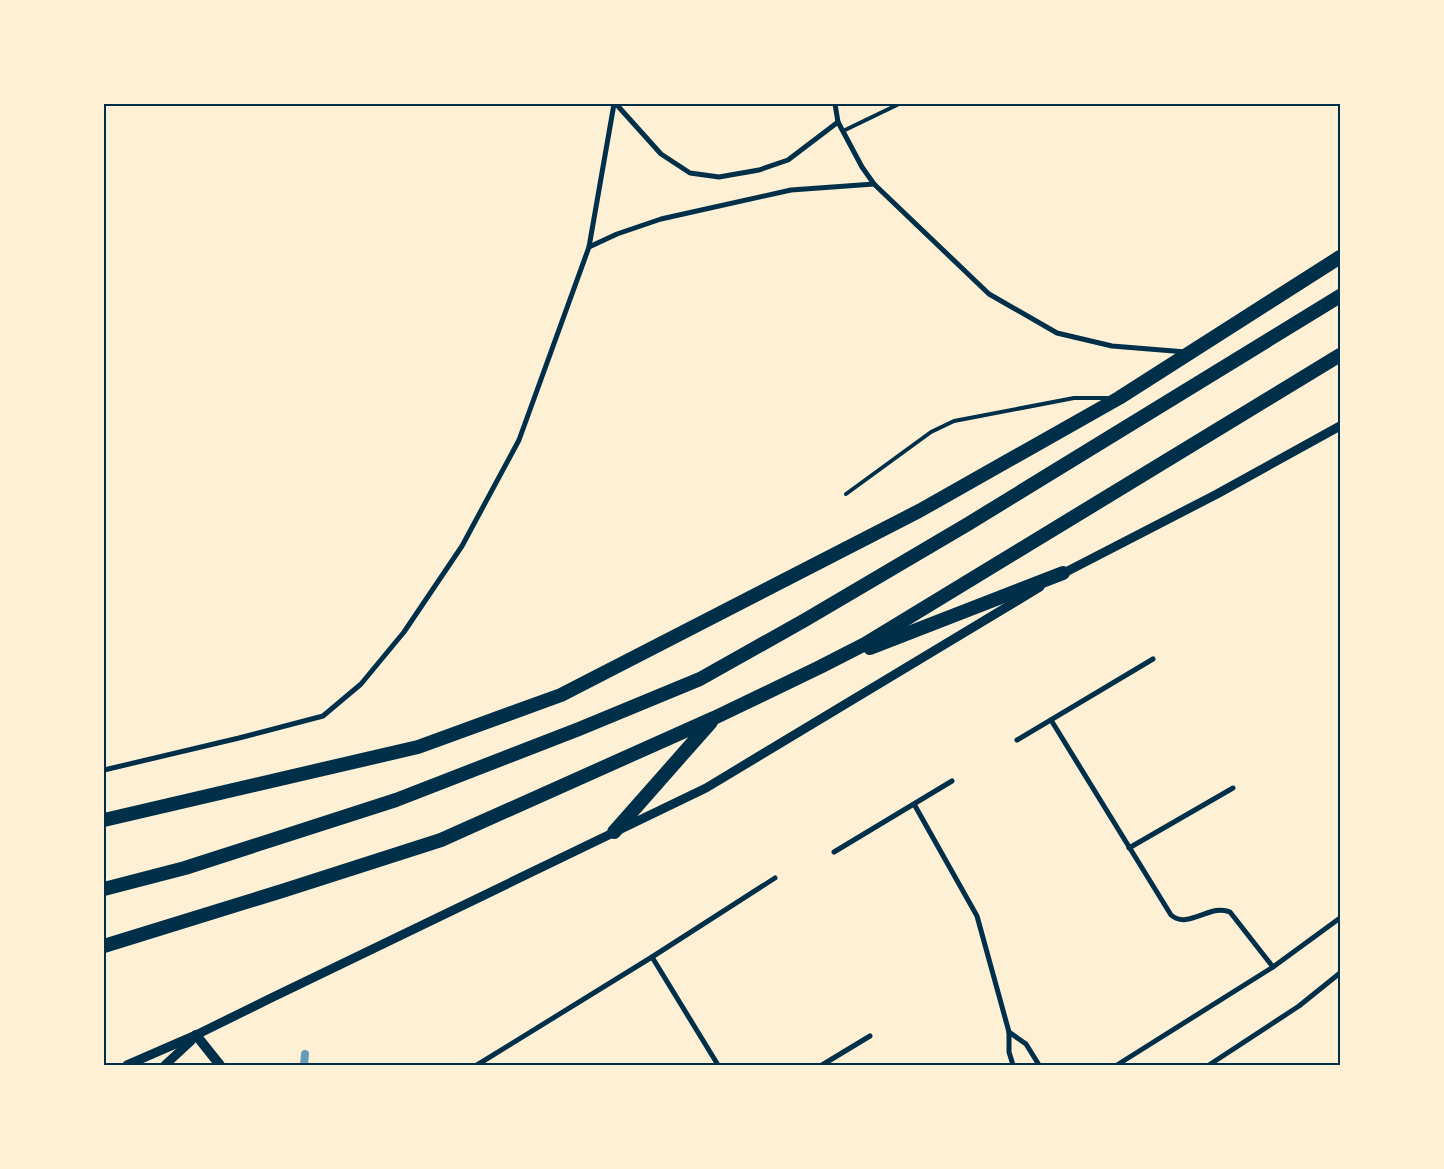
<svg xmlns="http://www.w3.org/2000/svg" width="1444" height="1169" viewBox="0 0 1444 1169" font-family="Barlow,sans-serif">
<rect width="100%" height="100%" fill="#fdf0d5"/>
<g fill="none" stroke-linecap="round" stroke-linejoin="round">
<!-- stream -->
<path stroke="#669bbc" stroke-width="8" d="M304,1065L305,1054"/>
<!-- service -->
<g stroke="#003049" stroke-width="4">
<path d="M843,131L899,104"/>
<path d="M846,494L931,432L954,421L1074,398H1107"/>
</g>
<!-- minor -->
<g stroke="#003049" stroke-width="5">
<path d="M616,104L661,154L690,173L719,177L759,170L788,160L838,122"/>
<path d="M835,104L838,122L862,167L874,184L989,294L1057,333L1112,346L1186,352"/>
<path d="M589,247L617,234L661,219L791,190L874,184"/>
<path d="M1051,720L1171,915C1188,930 1211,903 1230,912L1273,967"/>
<path d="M1017,740L1153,659"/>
<path d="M104,770L239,738L323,716L361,684L404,632L462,546L519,440L589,247L614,104"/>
<path d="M914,804L977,916L1009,1032V1052L1013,1065"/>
<path d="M1129,848L1233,788"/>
<path d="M834,852L952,781"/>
<path d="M652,957L718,1065"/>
<path d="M1009,1032L1026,1044L1039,1065"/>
<path d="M477,1065L652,957L775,878"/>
<path d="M822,1065L870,1036"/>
<path d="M1117,1065L1273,967L1340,918"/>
<path d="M1209,1065L1299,1006L1340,973"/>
</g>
<!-- tertiary -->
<g stroke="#003049" stroke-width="9">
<path d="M1060,575L1217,494L1340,426"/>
<path d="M127,1065L196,1035L269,999L706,788L1040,587"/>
<path d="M165,1065L191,1041"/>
</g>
<!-- secondary -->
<path stroke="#003049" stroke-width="10" d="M196,1035L220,1065"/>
<!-- trunk -->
<g stroke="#003049" stroke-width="14">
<path d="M870,648L1063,573"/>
<path d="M104,820L418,747L561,695L919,511L1119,398L1340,257"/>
<path d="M614,832L711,722"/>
<path d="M104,889L185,868L396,800L579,729L700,679L805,620L968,524L1340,296"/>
<path d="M104,946L282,891L441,840L714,718L820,667L865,644L1340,355"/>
</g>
</g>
<!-- border -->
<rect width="1444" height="1169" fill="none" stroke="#fdf0d5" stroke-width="210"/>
<rect x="105" y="105" width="1234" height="959" fill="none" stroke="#003049" stroke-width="2"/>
</svg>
